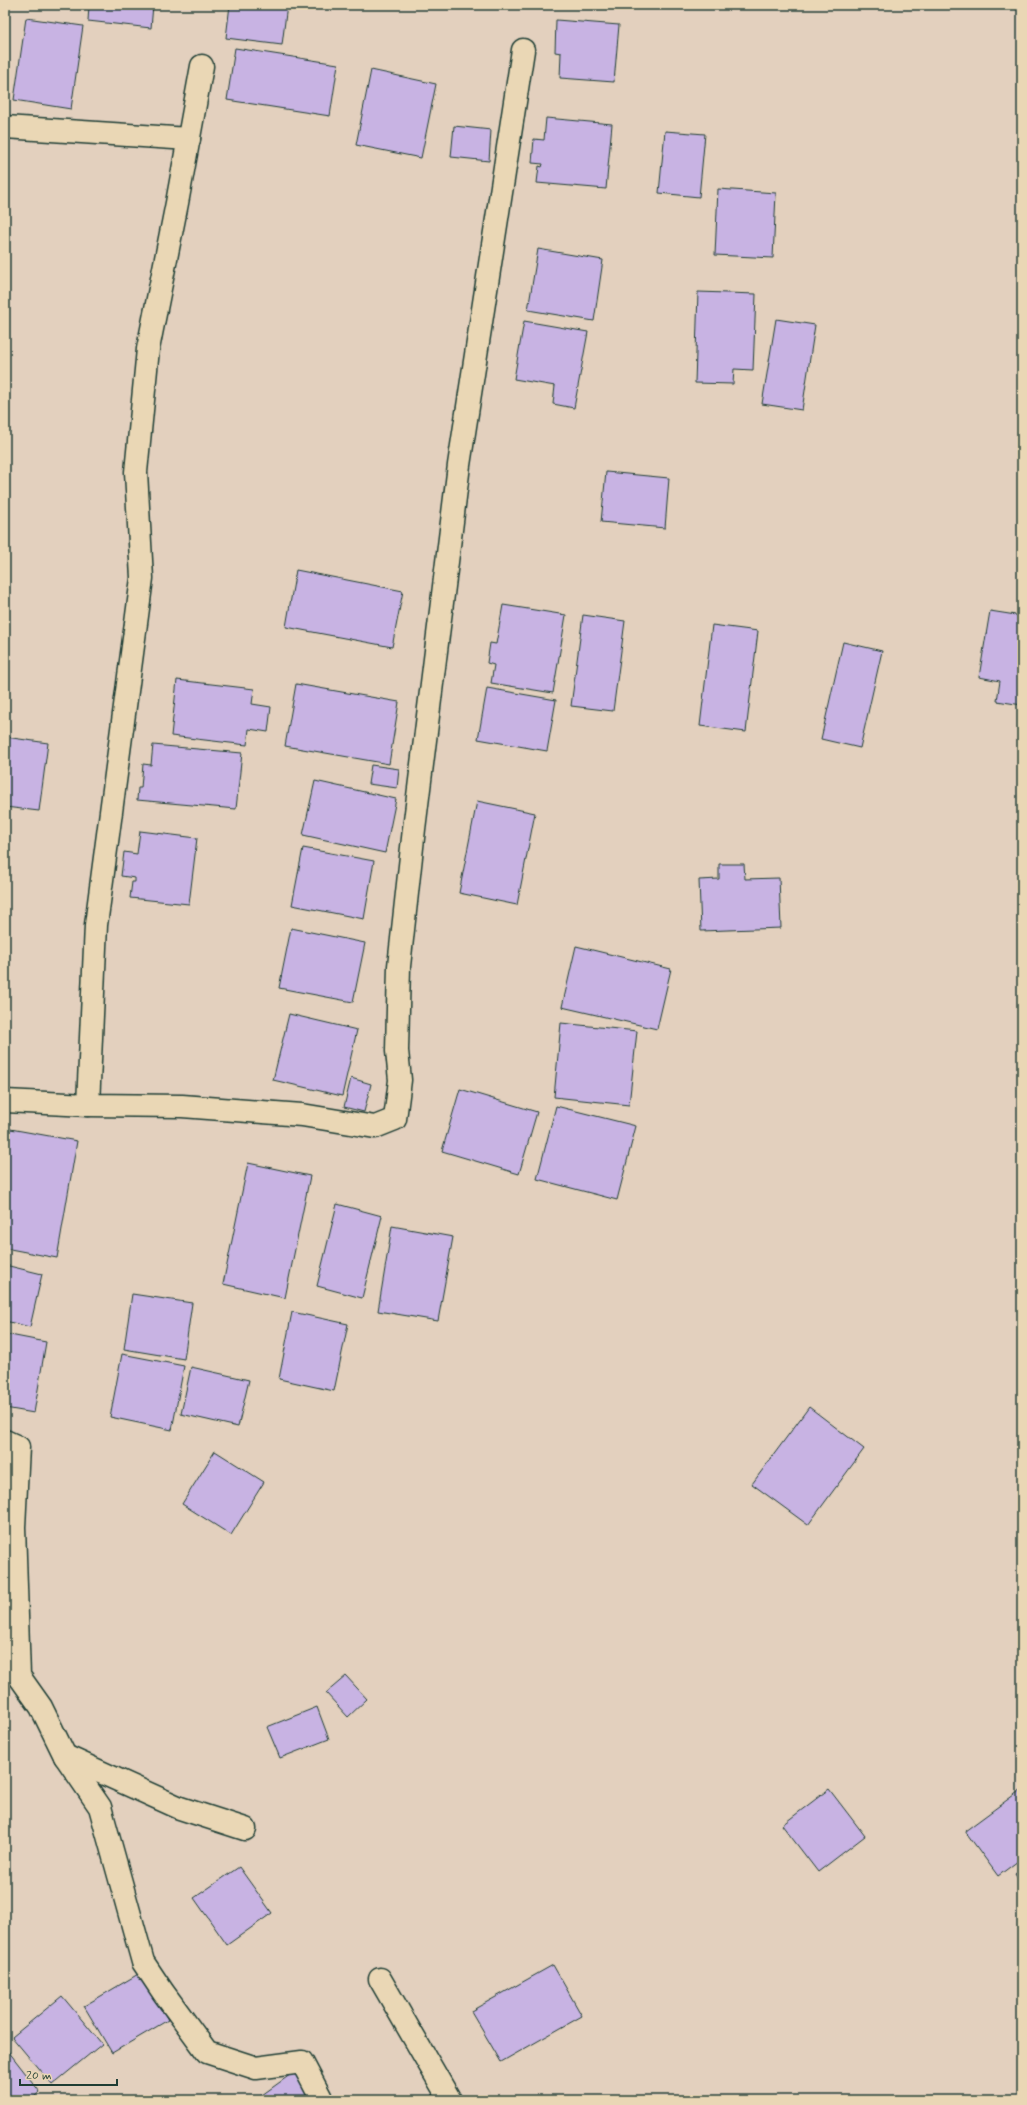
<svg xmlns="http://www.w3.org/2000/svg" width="1027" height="2105" viewBox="0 0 1027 2105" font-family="Mynerve,sans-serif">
<rect width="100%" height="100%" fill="#e3d0be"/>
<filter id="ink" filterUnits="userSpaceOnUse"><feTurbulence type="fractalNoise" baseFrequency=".025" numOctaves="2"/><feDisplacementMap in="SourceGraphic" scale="8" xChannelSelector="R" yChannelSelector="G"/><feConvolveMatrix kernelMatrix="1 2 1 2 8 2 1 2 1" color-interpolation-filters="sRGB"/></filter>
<g filter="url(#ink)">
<!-- building -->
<g fill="#c8b3e3" stroke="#1f3d34">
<path d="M89,5H153L151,28L88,21Z"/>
<path d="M230,5H287L282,45L226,38Z"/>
<path d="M26,18L83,26L71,109L14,100Z"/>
<path d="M556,20L619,25L614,82L560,78L561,53L555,52Z"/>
<path d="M235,48L338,64L330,116L227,100Z"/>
<path d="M371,70L436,84L421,158L356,145Z"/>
<path d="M546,118L612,124L606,189L537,183L539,166L542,167L543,164L532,163L534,139L544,140Z"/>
<path d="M454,126L491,130L489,161L451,157Z"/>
<path d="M665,131L705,134L699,197L659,193Z"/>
<path d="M718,189L776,193L773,258L715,255Z"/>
<path d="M538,249L603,260L594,321L528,310Z"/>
<path d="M698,292L756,294L753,370L734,369L733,384L695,383Z"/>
<path d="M776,319L815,325L802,410L762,404Z"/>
<path d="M524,321L588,332L574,408L553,404L555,386L514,379Z"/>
<path d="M606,472L669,478L665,528L601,522Z"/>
<path d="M296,570L403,591L392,647L286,627Z"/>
<path d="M503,605L566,615L553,693L491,683L494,665L487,663L490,643L496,644Z"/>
<path d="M990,611L1022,616V705L997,701L1000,681L979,677Z"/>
<path d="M583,615L625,621L613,711L571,706Z"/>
<path d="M712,625L758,631L746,732L700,726Z"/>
<path d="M843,642L882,651L860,748L821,739Z"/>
<path d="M177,680L254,689L252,704L271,707L268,732L249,729L247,745L171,736Z"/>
<path d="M296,684L399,702L389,764L285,746Z"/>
<path d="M487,688L556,700L547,751L478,739Z"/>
<path d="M5,737L48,743L39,811L5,807Z"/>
<path d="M153,745L242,753L236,809L137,800L138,788H141L143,764L151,765Z"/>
<path d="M371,765L399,769L397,788L368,784Z"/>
<path d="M315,781L396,799L385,853L303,835Z"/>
<path d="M477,801L535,813L517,905L459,893Z"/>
<path d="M140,831L197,838L189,904L130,898L132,882H135V878L121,876L124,852L137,854Z"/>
<path d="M303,848L374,861L364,919L292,905Z"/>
<path d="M719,864H744L745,879L779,878L781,928L701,931L699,880L719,879Z"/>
<path d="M291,928L365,943L353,1002L279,988Z"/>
<path d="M576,946L671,969L657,1029L562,1007Z"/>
<path d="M289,1014L357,1030L342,1096L273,1080Z"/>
<path d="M561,1023L637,1031L629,1105L554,1097Z"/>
<path d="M351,1078L371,1084L364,1112L344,1107Z"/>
<path d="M460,1089L537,1112L519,1174L442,1151Z"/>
<path d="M556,1106L636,1126L617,1200L537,1179Z"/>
<path d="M5,1128L77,1141L57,1258L5,1248Z"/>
<path d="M248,1163L310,1176L285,1298L223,1284Z"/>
<path d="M337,1204L382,1216L362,1298L317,1286Z"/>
<path d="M392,1226L453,1237L438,1321L378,1311Z"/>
<path d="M5,1265L42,1274L30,1327L5,1321Z"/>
<path d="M132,1294L192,1303L184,1359L124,1349Z"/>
<path d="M292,1312L348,1324L334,1391L279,1379Z"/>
<path d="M5,1334L46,1342L34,1413L5,1408Z"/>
<path d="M122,1354L184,1366L172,1430L110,1417Z"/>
<path d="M191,1367L249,1380L238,1427L181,1414Z"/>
<path d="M809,1407L864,1449L808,1525L752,1484Z"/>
<path d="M215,1451L264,1482L231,1535L182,1504Z"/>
<path d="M346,1676L367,1699L348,1717L326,1693Z"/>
<path d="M317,1707L329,1739L280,1758L267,1727Z"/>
<path d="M829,1789L865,1836L818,1872L782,1825Z"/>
<path d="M1022,1789V1858L998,1876L965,1831Z"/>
<path d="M239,1867L272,1913L227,1945L194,1898Z"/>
<path d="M1022,1869V1885L1015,1874Z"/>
<path d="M553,1965L582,2016L501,2062L471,2011Z"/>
<path d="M140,1973L168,2020L112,2053L84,2006Z"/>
<path d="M62,1996L102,2044L52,2085L12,2037Z"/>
<path d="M5,2047L40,2092L30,2100H5Z"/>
<path d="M294,2072L313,2100H255Z"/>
</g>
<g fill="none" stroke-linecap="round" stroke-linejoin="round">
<!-- minor casing -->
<g stroke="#1f3d34" stroke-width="25">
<g id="minor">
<path d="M5,127L189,139"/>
<path d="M5,1101L88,1105L182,1106L302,1115L375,1127L395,1119L400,1080L397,1051L399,966L414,829L459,465L523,50"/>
<path d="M88,1105L96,925L142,578L136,472L148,349L177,203L202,66"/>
<path d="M5,1441L18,1447L14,1527L19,1676L41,1707L65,1756L100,1807L143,1962L163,1992L207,2052L256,2068L302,2062L322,2100"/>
<path d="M65,1756L180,1808L245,1829"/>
<path d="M380,1979L450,2100"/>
</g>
</g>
<!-- minor -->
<use href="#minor" stroke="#ead7b5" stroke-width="22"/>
</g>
</g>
<!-- margin -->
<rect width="1027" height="2105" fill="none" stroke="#ead7b5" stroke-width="20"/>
<rect x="10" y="10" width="1007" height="2085" fill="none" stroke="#1f3d34" stroke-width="1.5" filter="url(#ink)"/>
<!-- scale -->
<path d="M20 2079v6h97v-6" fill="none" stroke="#1f3d34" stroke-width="2"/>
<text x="26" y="2079" font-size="12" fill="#1f3d34" stroke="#ead7b5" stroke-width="3" paint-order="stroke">20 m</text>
</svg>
